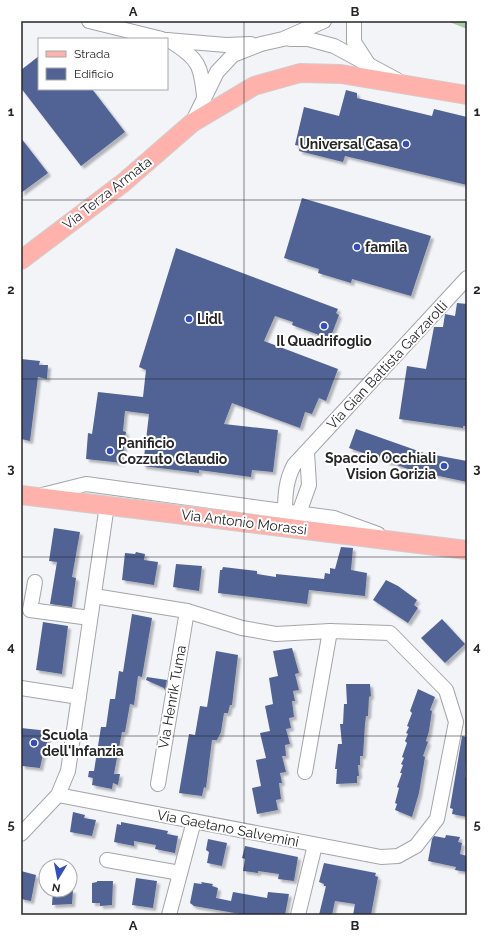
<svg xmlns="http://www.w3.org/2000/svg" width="488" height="936" viewBox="0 0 488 936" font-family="Raleway,sans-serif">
<defs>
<filter id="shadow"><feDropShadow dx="3" dy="3" stdDeviation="1" flood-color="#0004"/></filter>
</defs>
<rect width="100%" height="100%" fill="#f2f4f8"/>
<!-- green -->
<path fill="#a6cca9" d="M447,21H467V29Z"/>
<!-- building -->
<g fill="#516394" filter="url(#shadow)">
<path d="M39,56V89H92L125,132L81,166L21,88V70Z"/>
<path d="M346,90L357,93V98L432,116L434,109L467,117V185L345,156L343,162L299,151L300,146L295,145L304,107L339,116Z"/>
<path d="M21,138L48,173L21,193Z"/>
<path d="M302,198L431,236L411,296L352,279L351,283L318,273L319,269L284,258Z"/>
<path d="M176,248L338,309L336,313L339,315L330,339L292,325L293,322L275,316L264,341L338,369L326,401L319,398L312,414L305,412L300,428L232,403L224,424L278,430L273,472L252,470L251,477L199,470V473L143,466L149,414L125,411L123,431L126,432L122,463L86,459L88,433L92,434L98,392L143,397L146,370L139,367Z"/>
<path d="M457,303L467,304V426H463V428L399,419L407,366L426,369L434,327H443L445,314L455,316Z"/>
<path d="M21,359L40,361L39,365H48L47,379L38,377L30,441L21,439Z"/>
<path d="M356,429L424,453L467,461V482L411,470L349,448Z"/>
<path d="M54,528L80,532L72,577L76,578L72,607L50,604L57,562L49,561Z"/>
<path d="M341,547L353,548L351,570L367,573L365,596L309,590L307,604L218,593L220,570H222L223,567L257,571V574L276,577V574L324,579L325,573L330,574V568L335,569Z"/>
<path d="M136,552L145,554L144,560L158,562L154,585L122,580L125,553L135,554Z"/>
<path d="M176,564L202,566L199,591L173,587Z"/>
<path d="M386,580L398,586L417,600L414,605L418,608L408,623L373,600Z"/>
<path d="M132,614L152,618L142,677L138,676L134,705L130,704L125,732H122L114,774H120L118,785L113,783L112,789L92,785L93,778L88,777L89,771H94L101,727H106L110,699H115L119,671L123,672Z"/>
<path d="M442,619L465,644L445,663L421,638Z"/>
<path d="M43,622L68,626L62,674L36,670Z"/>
<path d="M292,648L299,673L295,674L299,690L293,691L295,701H292L294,717L289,718L291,728L286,729L290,744L285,745L286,756H282L286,772L280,773L282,783H279L281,799L276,800L278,810L257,814L252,788L261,786L256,760L266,758L260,733L270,731L265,706L273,704L269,678L278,676L273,651Z"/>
<path d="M216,651L238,655L232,705H230L228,713H224L221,732L217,740H212L206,788L204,787L202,796L179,793L189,734L195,735L200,706L207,707Z"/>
<path d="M147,677L167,680L165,690L164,688L146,680Z"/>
<path d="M346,684H370L371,696L369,697L368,716H366L365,724L363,756H360V765H358L359,776H357V783L336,784L337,769H335L338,744H342L340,724H343L344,704H347Z"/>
<path d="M418,689L435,697L430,710L432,711L429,731L426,741L428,742L423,756L425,757L419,793L412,817L395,810L397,804L395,803L399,788L397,787L402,773H400L403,765L401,764L404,758L402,757L407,743L405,741L408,734L406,733L409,727L407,726L412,713L410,711Z"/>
<path d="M21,728L49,731L45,755L43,754L40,768L22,766Z"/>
<path d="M462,736L467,737L465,777L467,778V817L452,814L453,809L450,808Z"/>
<path d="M73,812L85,815L84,818L96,820L92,836L70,832Z"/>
<path d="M121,822L168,831L167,834L178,836L175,853L155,849L156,845L134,841V846L114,842L117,824L121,825Z"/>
<path d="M446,835L460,837L458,842L462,843L460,854L467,856V872L455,870L456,867L428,861L432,839L434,836L445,838Z"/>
<path d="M208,839L227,843L222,866L207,863L209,852L206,850Z"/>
<path d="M245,846L298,857L294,881L278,879L279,874L258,871V873L243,871L245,859L242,858Z"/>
<path d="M324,863L376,873L375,876L378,877L371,915H353L355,904L335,901L332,915H319L326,886H324V884L319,882Z"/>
<path d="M21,871L36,875L31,901L21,899Z"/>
<path d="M136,878L157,881L153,908L132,905Z"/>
<path d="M97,881H113L112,905L100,906V903H92V883L97,882Z"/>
<path d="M201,882L213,884L212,886L218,888L216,898L231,901L233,892L267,898L268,892L289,894L285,915H246L194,906L190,903L194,883L202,884Z"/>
<path d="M53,890H73L72,904L52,905Z"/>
</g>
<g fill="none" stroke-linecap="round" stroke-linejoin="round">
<!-- minor casing -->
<g stroke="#a3a5a9" stroke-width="16">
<g id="minor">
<path d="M89,21L162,39"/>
<path d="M354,21V42L367,62"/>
<path d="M290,39H308L334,46L397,80"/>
<path d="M167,40L226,45L251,44"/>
<path d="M172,42C199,59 201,66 204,96"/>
<path d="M192,123L217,72L233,55L261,44L283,39L324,21"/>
<path d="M42,495L86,484L334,518L378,534"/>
<path d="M285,511C285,495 286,480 294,465L467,278"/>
<path d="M299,513L309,485L307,452"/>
<path d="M35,582L30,610L90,618"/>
<path d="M21,688L79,697"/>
<path d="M305,772L330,631"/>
<path d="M158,784L187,611"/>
<path d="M58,795L381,857L398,856L416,846L437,819L456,722L446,690L390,633L330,631L276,634L242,628L187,611L94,596"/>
<path d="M21,834L58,795L68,771L107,505"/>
<path d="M107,860L180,873"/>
<path d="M169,915L194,821"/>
<path d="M298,915L315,845"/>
</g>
</g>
<!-- major casing -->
<g stroke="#cfcfd0" stroke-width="20">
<g id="major">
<path d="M21,260L123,183L192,123L254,86L300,73L341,74L467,95"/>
<path d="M21,495L467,550"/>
</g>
</g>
<!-- minor -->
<use href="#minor" stroke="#fff" stroke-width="14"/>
<!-- major -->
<use href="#major" stroke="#ffb2ab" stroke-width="18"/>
</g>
<!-- grid -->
<path fill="none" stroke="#262628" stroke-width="1" stroke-opacity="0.55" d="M244,21V915M21,200H467M21,379H467M21,557H467M21,736H467"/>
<!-- markers -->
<g fill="#354dbf" stroke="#fff" stroke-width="1.5">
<circle cx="406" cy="144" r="4"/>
<circle cx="357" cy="247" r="4"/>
<circle cx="189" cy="319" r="4"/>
<circle cx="324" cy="326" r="4"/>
<circle cx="110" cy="451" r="4"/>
<circle cx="444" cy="466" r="4"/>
<circle cx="34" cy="743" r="4"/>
</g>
<g text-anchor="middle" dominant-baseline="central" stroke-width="4" stroke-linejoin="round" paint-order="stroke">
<!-- poi labels -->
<g font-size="14" font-weight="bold" fill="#262628" stroke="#fff" text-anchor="start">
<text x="398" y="144" text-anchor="end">Universal Casa</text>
<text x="365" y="247">famila</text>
<text x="197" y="319">Lidl</text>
<text x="324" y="341" text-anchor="middle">Il Quadrifoglio</text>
<text x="118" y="443">Panificio<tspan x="118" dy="16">Cozzuto Claudio</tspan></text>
<text x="436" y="458" text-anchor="end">Spaccio Occhiali<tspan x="436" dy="16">Vision Gorizia</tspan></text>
<text x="42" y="735">Scuola<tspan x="42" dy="16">dell'Infanzia</tspan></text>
</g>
<!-- street labels -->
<g font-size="14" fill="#262628" stroke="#fff">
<text transform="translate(107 193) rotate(-38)">Via Terza Armata</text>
<text transform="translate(387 365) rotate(-47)">Via Gian Battista Garzarolli</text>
<text transform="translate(244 522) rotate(7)">Via Antonio Morassi</text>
<text transform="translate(172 697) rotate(-80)">Via Henrik Tuma</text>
<text transform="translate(228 828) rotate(11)">Via Gaetano Salvemini</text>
</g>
</g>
<!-- border -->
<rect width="488" height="936" fill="none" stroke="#ffffff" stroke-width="44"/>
<!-- legend -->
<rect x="38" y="38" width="130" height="52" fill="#ffffff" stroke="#a8a8a9"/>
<rect x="46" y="51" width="20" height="6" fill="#ffb2ab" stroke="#a8a8a9"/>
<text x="74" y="58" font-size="12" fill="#262628">Strada</text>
<rect x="46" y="68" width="20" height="12" fill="#516394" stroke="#a8a8a9"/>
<text x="74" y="78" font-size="12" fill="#262628">Edificio</text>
<!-- north arrow -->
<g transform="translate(58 878) rotate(190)"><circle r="19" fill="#ffffff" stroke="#a8a8a9"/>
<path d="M0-3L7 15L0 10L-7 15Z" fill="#354dbf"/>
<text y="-6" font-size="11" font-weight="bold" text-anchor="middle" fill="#262628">N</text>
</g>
<rect x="22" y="22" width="444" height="892" fill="none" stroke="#262628" stroke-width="1.5"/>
<g font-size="13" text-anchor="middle" font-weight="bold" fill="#262628">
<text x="133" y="16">A</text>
<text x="355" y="16">B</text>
<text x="11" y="116">1</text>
<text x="477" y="116">1</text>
<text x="11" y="294">2</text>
<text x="477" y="294">2</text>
<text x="11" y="473">3</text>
<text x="477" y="473">3</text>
<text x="11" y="651">4</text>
<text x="477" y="651">4</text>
<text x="11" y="829">5</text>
<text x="477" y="829">5</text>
<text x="133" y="930">A</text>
<text x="355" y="930">B</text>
</g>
</svg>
